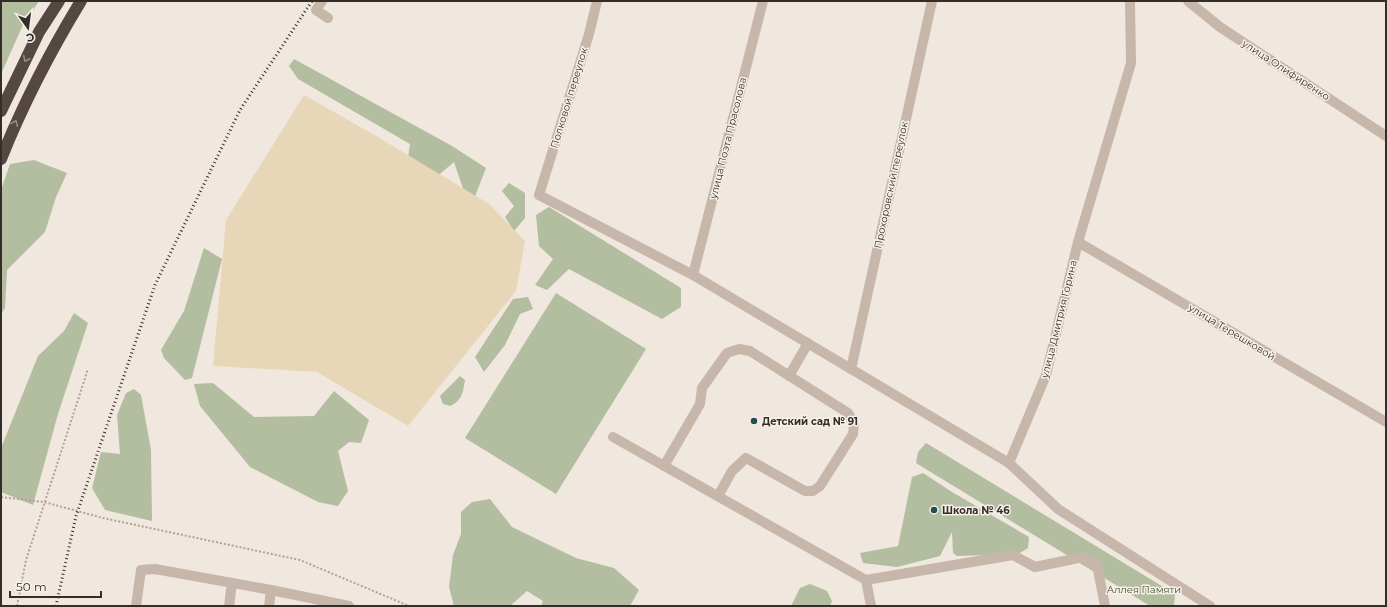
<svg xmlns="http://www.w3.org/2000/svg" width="1387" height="607" viewBox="0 0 1387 607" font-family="Montserrat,sans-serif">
<rect width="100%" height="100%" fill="#f0e7de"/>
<!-- green -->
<g fill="#b3bd9f">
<path d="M1,1H39L22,27L1,74Z"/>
<path d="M294,59L452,146L486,168L470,209L454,162L435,178L407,165L410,144L298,79L289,66Z"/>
<path d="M34,160L67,173L56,197L45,232L7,270L5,308L1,314V190L10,164Z"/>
<path d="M509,183L525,193V218L514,231L505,217L514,206L502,191Z"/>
<path d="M549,207L681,288V307L662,319L569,269L547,290L535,285L553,259L539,246L536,215Z"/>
<path d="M204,248L222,259L192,378L185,380L164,358L161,350L184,311Z"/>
<path d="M556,293L646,349L556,494L465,438Z"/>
<path d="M528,297L533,309L520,314L505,345L484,372L475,357L513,299Z"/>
<path d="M74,313L88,323L58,414L33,505L1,492V448L38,356L64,331Z"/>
<path d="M460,376L465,380C463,392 462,401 450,406L443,404L440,396Z"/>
<path d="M213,383L254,417L314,416L334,391L369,420L361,443L349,442L338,451L348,491L338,506L318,502L250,467L200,406L194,384Z"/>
<path d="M134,389L141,395L151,450L152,521L105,510L92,488L101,452L120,454L117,415L126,393Z"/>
<path d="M926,443L1175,594L1174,606H1150L916,463L918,452Z"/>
<path d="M923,473L952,492L1029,537L1028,548L1018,554L957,556L953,553L952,532L940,556L897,567L863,563L860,553L898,546L912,477Z"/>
<path d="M490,499L512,527L576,558L614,568L639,590L630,606H541L543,601L527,591L510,606H454L449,587L453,555L461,534V512L472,502Z"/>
<path d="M810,584L827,591L832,601L830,606H791L800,588Z"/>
</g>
<!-- sand -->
<path fill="#e7d7b8" d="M304,95L378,137L489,204L525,241L516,291L408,426L317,372L213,366L226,220Z"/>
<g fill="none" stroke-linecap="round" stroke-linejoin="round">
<!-- path -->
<g stroke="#b2a295" stroke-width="2" stroke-dasharray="2 2" stroke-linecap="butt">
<path d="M1,497L44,502L103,518L300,560L409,606"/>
<path d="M17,606L26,560L88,369"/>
</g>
<!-- minor -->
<g stroke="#c7b7ab" stroke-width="10">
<path d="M322,1L316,10L328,18"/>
<path d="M597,1L589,34L539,195L693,275L1009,463"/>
<path d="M1130,1L1131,63L1078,242L1046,375L1009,463L1058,509L1210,606"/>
<path d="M1188,1L1220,27L1386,136"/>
<path d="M1078,242L1386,422"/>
<path d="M693,275L763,1"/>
<path d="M851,369L932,1"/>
<path d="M789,376L808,343"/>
<path d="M613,437L866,580L1013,555L1035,567L1083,557L1097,565L1105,606"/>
<path d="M664,466L700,404L702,388L727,353L739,349L750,351L848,413L854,424L853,434L820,486L813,491H805L746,458L732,471L718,496"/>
<path d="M866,580L871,606"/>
<path d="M136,606L141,570L155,569L271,590L349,606"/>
<path d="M229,606L232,583"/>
<path d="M269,606L271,590"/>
</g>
<!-- highway -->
<g stroke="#554741" stroke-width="12">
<path d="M1,111L39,32L59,1"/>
<path d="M1,159C23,104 50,52 81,1"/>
</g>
<!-- rail -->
<path stroke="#352d29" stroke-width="3" stroke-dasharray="1 3" stroke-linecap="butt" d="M56,606L76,516L155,285L240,110L312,1"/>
</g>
<!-- one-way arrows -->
<defs><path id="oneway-chevron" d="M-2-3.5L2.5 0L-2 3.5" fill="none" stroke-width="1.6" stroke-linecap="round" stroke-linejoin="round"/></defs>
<g stroke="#968b84">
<use href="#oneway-chevron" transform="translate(26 59) rotate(116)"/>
<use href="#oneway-chevron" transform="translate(15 123) rotate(-68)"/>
</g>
<!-- markers -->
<g fill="#234f52" stroke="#f8f1e9" stroke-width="1.5">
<circle cx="754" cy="421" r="4"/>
<circle cx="934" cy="510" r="4"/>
</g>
<g text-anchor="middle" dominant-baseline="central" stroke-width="3" stroke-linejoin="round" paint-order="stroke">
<!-- street labels -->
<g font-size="10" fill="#352d29" stroke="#f8f1e9">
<text transform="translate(1286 70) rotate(33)">улица Олифиренко</text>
<text transform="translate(569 98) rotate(-73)">Полковой переулок</text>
<text transform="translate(728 138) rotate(-76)">улица Поэта Прасолова</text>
<text transform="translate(891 185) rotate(-78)">Прохоровский переулок</text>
<text transform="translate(1059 319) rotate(-76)">улица Дмитрия Горина</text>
<text transform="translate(1232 332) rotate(31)">улица Терешковой</text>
</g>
<!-- poi labels -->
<g font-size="10" font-weight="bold" fill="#352d29" stroke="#f8f1e9" text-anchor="start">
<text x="762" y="421">Детский сад № 91</text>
<text x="942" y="510">Школа № 46</text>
</g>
<!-- park labels -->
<g font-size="10" fill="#445130" stroke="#f8f1e9">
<text x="1144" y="589">Аллея Памяти</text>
</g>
</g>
<!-- border -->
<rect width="1387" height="607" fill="none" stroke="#352d29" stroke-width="4"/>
<!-- north arrow -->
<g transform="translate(28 28) rotate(166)" stroke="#f8f1e9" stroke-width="3" paint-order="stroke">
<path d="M0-3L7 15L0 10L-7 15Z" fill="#352d29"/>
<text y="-6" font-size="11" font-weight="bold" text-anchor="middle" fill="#352d29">С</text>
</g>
<!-- scale -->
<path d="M10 591v6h91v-6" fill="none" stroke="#352d29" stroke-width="2"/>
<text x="16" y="591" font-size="12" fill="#352d29" stroke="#f8f1e9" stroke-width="3" paint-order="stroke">50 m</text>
</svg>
